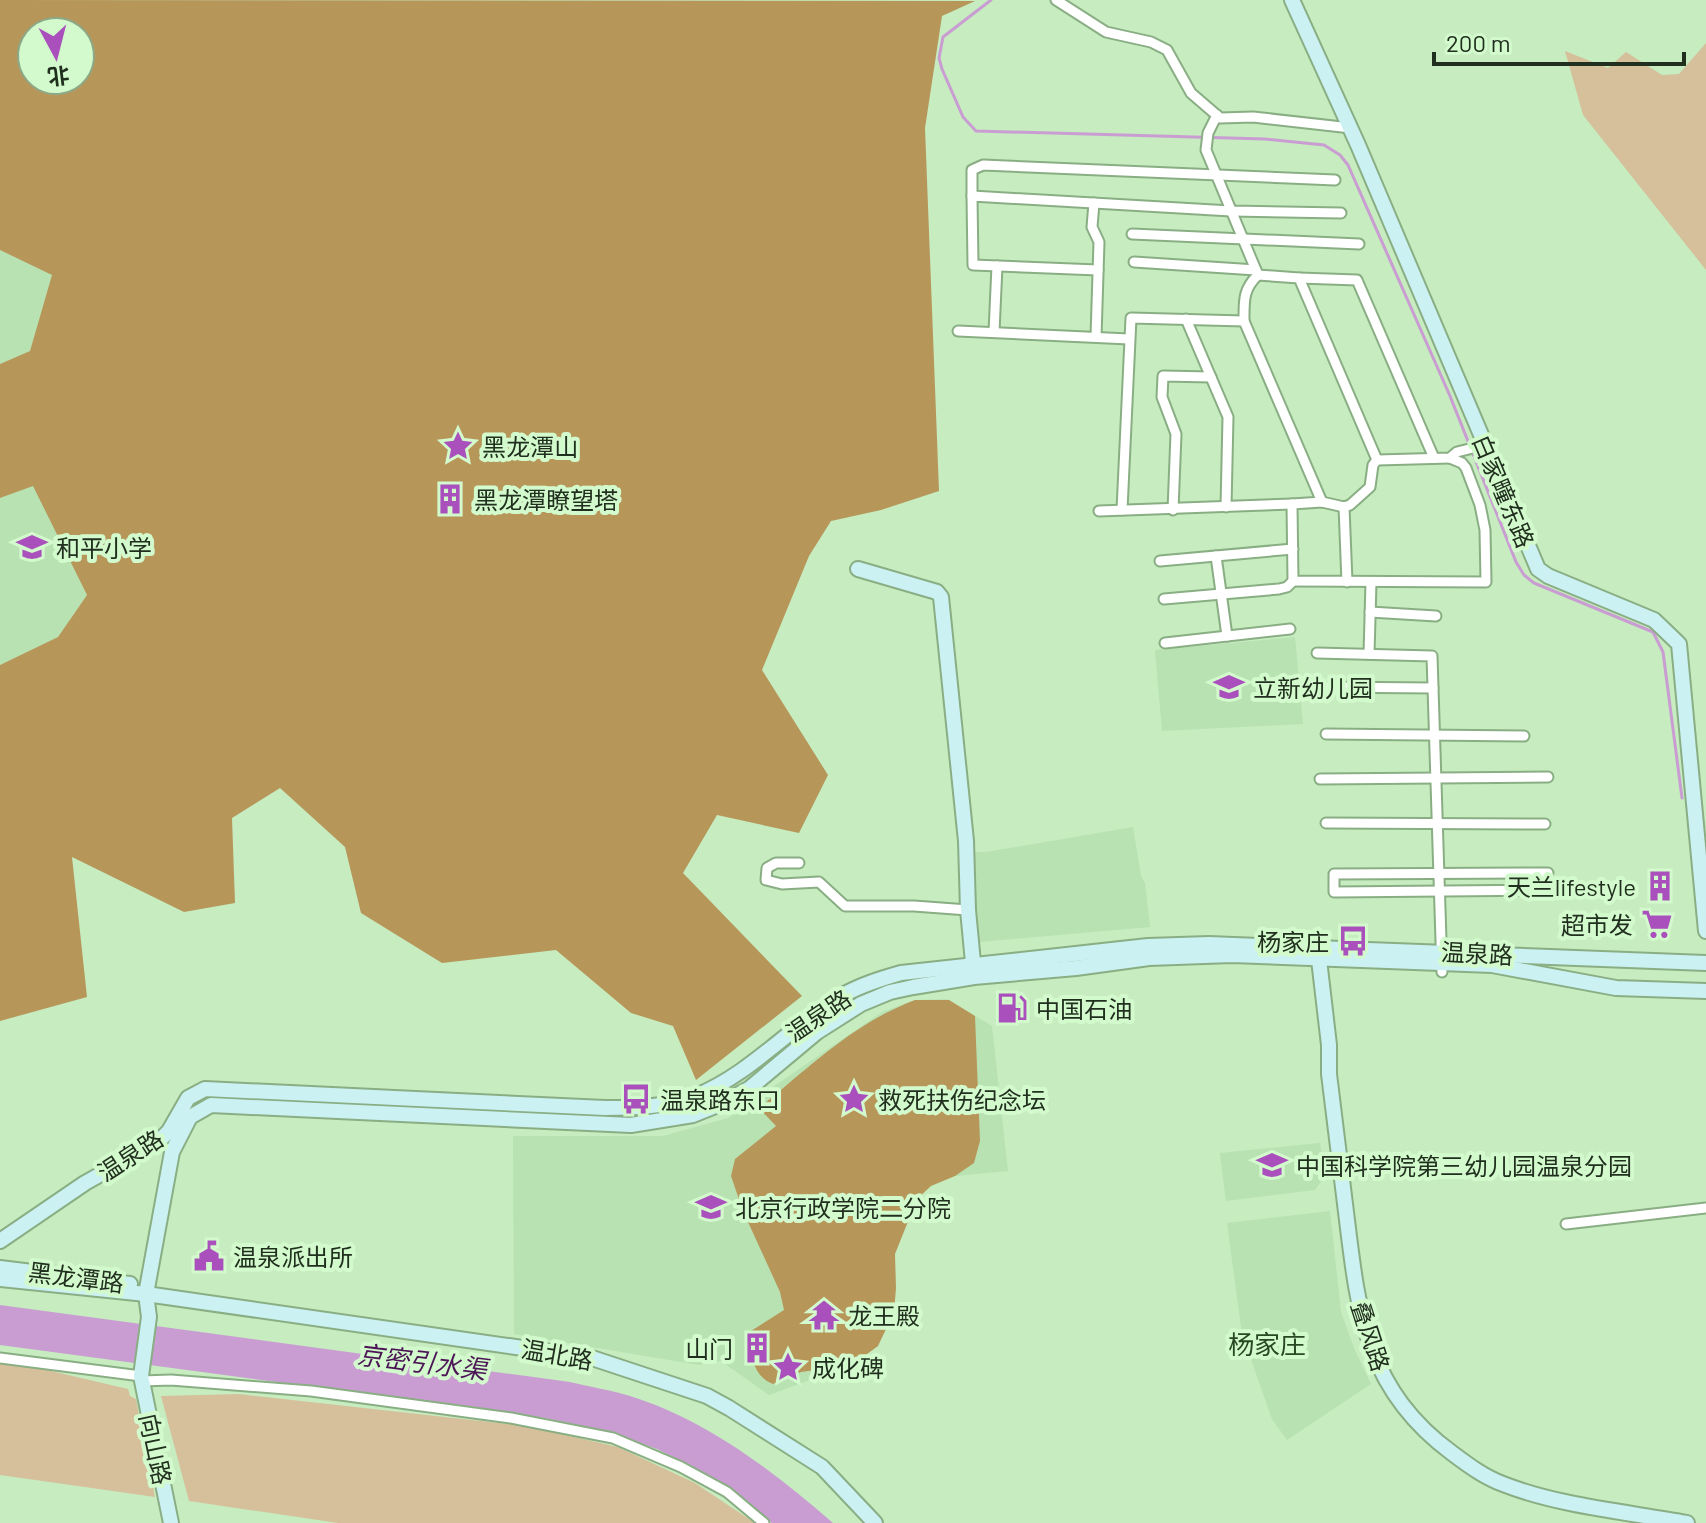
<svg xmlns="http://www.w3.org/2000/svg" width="1706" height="1523" viewBox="0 0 1706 1523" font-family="Barlow,'Noto Sans SC',sans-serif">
<rect width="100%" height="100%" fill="#c6ecc0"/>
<!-- built -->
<g fill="#b8e2b1">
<path d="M0,250L53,275L30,351L0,364Z"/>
<path d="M33,485L87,595L58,637L0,665V498Z"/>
<path d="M1295,637L1303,724L1162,731L1155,650Z"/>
<path d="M1133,827L1141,876L1145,883L1150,927L979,942L970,852H986Z"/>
<path d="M947,999L992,1026L1008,1171L924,1179L892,1235L868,1336L842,1368L769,1395L721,1361L699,1365L514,1334L513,1136H663L728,1118L882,1012L915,1000Z"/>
<path d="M1320,1143L1325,1176L1315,1190L1226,1201L1220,1153Z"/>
<path d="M1330,1211L1341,1312L1354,1348L1371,1384L1287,1440L1272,1419L1242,1334L1227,1223Z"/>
</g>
<!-- green -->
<g fill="#d6c09b">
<path d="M1706,43V270L1583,115L1565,51L1608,68L1626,52L1662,75L1679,74Z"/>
<path d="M0,1359L128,1389L130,1396L136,1399L155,1497L0,1475Z"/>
<path d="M239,1394L525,1426L618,1447L695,1483L755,1523H338L189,1501L161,1396Z"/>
</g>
<!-- forest -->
<g fill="#b7965a" fill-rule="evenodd">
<path d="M0,0L975,1L942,16L925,128L939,491L881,510L831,521L809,556L762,670L828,775L799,833L717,815L683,873L802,996L696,1080L673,1026L631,1013L556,950L442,963L361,913L345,847L280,788L232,818L235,903L184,912L72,857L87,997L0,1021V665L58,637L87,595L33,486L0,498V364L30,351L52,275L0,250ZM80,32V80H32V32Z"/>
<path d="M915,1000H949L975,1016L980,1141L974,1163L955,1176L931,1186L917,1199L895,1254L896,1288L894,1312L878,1346L852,1365L801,1372L773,1384C753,1376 752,1357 747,1337L748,1333L784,1310L780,1292L743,1211L731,1176L735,1159L776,1126L759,1108C810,1067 852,1024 915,1000Z"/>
</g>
<!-- water -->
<path fill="#c99dd2" d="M0,1305L570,1382C590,1387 611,1390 630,1396C707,1420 773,1471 833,1523H772L712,1477L657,1449L602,1430L545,1418L0,1345Z"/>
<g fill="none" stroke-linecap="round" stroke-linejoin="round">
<!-- stream -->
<path stroke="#c99dd2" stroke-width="3" d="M991,0L943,37L939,58L942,69L963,117L976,131L1265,139L1324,145L1340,155L1348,165L1450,396L1516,562L1524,575L1534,583L1653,632L1663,652L1682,798"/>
<!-- street casing -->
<g stroke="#8aae84" stroke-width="13">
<g id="street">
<path d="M1056,0L1106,32L1151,42L1167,50L1191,93L1220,118L1253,117L1351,128"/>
<path d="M1217,115L1208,133L1206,150L1258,275L1299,278L1377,460L1450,458L1457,452L1485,445"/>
<path d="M972,196V170L983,165L1335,180"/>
<path d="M1094,203L1092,227L1099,242L1096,337"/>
<path d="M1132,234L1359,244"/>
<path d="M1134,262L1256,270"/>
<path d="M1098,270L973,265L972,196L1231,211L1341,213"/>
<path d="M1258,275C1243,289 1244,301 1244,321L1322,502L1292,504L1293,581L1486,582L1485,530L1480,505L1466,468L1462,463L1450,458"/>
<path d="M1299,278L1357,280L1434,458"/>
<path d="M1186,319L1228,417L1226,507"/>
<path d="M958,331L1129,339"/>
<path d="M994,332L997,266"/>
<path d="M1322,502L1344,507L1350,505L1370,487L1373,465L1377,460"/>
<path d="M1344,507L1347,582"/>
<path d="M1122,510L1131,318L1244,321"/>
<path d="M1173,510L1176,434L1162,397L1163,376L1211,377"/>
<path d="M1099,511L1292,504"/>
<path d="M1216,556L1227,636"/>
<path d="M1160,561L1293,549"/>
<path d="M1164,599L1279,589L1287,587L1293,581"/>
<path d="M1370,612L1436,616"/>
<path d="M1165,643L1290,629"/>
<path d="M1317,653L1432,656L1442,972"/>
<path d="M1369,654L1371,582"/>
<path d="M1320,687L1433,688"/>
<path d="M1326,734L1524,736"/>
<path d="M1320,779L1548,777"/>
<path d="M1326,823L1545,824"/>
<path d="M799,863H776L767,868L766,880L782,884L819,882L845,906H914L968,910"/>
<path d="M1548,873L1334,874V892L1551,890"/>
<path d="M1566,1224L1706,1208"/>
<path d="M0,1358L141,1376"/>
<path d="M142,1381L171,1380L311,1391L511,1418L613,1438L681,1467L727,1492L764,1523"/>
</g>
</g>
<!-- secondary casing -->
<g stroke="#8aae84" stroke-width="18">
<g id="secondary">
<path d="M1292,0L1358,145L1538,569L1548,576L1654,620L1679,644L1706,931"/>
<path d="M858,569L937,592L941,597L966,841L968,910L974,973"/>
<path d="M1318,951L1329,1045V1074C1335,1120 1340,1166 1346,1212C1358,1311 1365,1389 1452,1453C1468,1465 1484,1477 1503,1484C1559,1506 1627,1512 1687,1523"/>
<path d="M0,1241L85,1183L158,1142L169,1131L188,1098L205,1089L605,1108C635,1108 667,1107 696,1096C750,1074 789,1028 838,998C857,986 880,979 901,973L1148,946L1209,944L1706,963"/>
<path d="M0,1268L130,1284"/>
<path d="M0,1279L146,1294L592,1358L707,1396L729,1408L822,1467L875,1523"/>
<path d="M171,1523L141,1376L149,1317L146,1294L172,1152L190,1117L211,1105L631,1125L693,1115L723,1103L750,1088L817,1032L861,1004L890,992L913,987L974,977L1076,968L1149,958L1232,955L1492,965L1616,988L1706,991"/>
</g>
</g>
<!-- street -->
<use href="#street" stroke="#fff" stroke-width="9"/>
<!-- secondary -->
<use href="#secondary" stroke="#cbf1f3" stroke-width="14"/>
</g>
<!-- icons -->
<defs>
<g id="sight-bare" transform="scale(2.4)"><path d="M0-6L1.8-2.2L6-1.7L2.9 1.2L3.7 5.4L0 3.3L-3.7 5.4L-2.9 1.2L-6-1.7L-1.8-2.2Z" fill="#aa50bc" stroke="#d3facd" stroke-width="2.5" paint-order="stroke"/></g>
<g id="building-bare" transform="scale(2.4)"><path d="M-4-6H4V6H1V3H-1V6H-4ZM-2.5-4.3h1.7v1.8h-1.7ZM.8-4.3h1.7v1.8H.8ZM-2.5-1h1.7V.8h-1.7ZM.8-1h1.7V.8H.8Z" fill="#aa50bc" stroke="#d3facd" stroke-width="2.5" paint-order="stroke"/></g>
<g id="school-bare" transform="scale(2.4)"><path d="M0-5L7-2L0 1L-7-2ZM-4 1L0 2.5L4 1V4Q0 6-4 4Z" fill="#aa50bc" stroke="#d3facd" stroke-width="2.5" paint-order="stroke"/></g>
<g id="supermarket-bare" transform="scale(2.4)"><path d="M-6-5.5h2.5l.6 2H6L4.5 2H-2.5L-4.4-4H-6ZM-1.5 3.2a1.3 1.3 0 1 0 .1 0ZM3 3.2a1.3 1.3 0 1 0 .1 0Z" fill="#aa50bc" stroke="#d3facd" stroke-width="2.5" paint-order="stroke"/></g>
<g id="bus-bare" transform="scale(2.4)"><path d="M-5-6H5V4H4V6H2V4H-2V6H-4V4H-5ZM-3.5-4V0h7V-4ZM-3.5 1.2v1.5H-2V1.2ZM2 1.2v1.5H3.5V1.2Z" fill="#aa50bc" stroke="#d3facd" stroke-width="2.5" paint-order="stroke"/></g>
<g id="fuel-bare" transform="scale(2.4)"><path d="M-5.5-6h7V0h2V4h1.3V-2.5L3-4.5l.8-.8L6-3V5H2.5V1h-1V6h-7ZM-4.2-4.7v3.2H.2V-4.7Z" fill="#aa50bc" stroke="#d3facd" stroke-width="2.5" paint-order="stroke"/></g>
<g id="university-bare" transform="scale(2.4)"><path d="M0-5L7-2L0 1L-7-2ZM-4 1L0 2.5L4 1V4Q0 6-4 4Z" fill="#aa50bc" stroke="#d3facd" stroke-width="2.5" paint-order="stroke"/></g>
<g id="civic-bare" transform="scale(2.4)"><path d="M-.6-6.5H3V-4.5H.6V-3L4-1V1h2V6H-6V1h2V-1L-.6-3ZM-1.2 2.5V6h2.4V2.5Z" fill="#aa50bc" stroke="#d3facd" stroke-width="2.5" paint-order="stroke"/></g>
<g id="temple-bare" transform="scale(2.4)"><path d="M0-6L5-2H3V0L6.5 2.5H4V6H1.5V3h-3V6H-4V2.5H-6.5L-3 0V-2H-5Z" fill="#aa50bc" stroke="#d3facd" stroke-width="2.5" paint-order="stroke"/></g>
</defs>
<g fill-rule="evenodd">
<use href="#sight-bare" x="458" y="446"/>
<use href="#building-bare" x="450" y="499"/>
<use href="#school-bare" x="32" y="547"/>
<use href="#school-bare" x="1229" y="687"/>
<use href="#building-bare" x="1660" y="886"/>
<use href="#supermarket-bare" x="1657" y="924"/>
<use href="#bus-bare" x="1353" y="941"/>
<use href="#fuel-bare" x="1012" y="1008"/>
<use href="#bus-bare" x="636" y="1099"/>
<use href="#sight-bare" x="854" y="1099"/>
<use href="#school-bare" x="1272" y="1165"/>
<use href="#university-bare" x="711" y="1207"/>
<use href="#civic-bare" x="209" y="1256"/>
<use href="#temple-bare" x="824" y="1315"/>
<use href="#building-bare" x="757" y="1348"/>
<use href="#sight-bare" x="788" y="1367"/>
</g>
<g text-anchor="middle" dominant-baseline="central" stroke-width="8" stroke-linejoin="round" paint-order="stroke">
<!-- poi labels -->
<g font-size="24" fill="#212f1e" stroke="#d3facd" text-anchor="start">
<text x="482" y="446">黑龙潭山</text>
<text x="474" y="499">黑龙潭瞭望塔</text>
<text x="56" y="547">和平小学</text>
<text x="1253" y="687">立新幼儿园</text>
<text x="1636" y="886" text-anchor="end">天兰lifestyle</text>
<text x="1633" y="924" text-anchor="end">超市发</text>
<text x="1329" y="941" text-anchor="end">杨家庄</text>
<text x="1036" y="1008">中国石油</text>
<text x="660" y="1099">温泉路东口</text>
<text x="878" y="1099">救死扶伤纪念坛</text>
<text x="1296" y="1165">中国科学院第三幼儿园温泉分园</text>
<text x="735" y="1207">北京行政学院二分院</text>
<text x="233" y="1256">温泉派出所</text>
<text x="848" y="1315">龙王殿</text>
<text x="733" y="1348" text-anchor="end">山门</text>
<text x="812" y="1367">成化碑</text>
</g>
<!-- street labels -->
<g font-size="24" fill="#212f1e" stroke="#d3facd">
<text transform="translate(1504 491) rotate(67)">白家疃东路</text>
<text transform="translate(1477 953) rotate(3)">温泉路</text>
<text transform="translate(818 1015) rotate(-34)">温泉路</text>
<text transform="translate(130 1155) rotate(-33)">温泉路</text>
<text transform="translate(76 1277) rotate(7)">黑龙潭路</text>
<text transform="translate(1371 1336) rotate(72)">叠风路</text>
<text transform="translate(557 1354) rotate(10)">温北路</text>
<text transform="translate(156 1449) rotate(78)">向山路</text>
</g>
<!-- neighbourhood labels -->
<g font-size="26" fill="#284823" stroke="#d3facd">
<text x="1267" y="1343">杨家庄</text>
</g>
<!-- water labels -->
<g font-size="26" font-style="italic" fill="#4c1656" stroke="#d3facd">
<text transform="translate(422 1361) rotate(7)">京密引水渠</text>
</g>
</g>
<!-- north arrow -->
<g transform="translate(56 56) rotate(173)"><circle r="38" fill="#d3facd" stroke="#8ca987" stroke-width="2"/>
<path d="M0-6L14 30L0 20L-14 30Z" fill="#aa50bc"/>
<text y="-12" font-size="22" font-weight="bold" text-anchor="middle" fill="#212f1e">北</text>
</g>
<!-- scale -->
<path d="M1434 52v12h250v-12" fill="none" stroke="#212f1e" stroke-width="4"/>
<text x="1446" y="52" font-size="24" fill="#212f1e" stroke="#d3facd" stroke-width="6" paint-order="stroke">200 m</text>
</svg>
